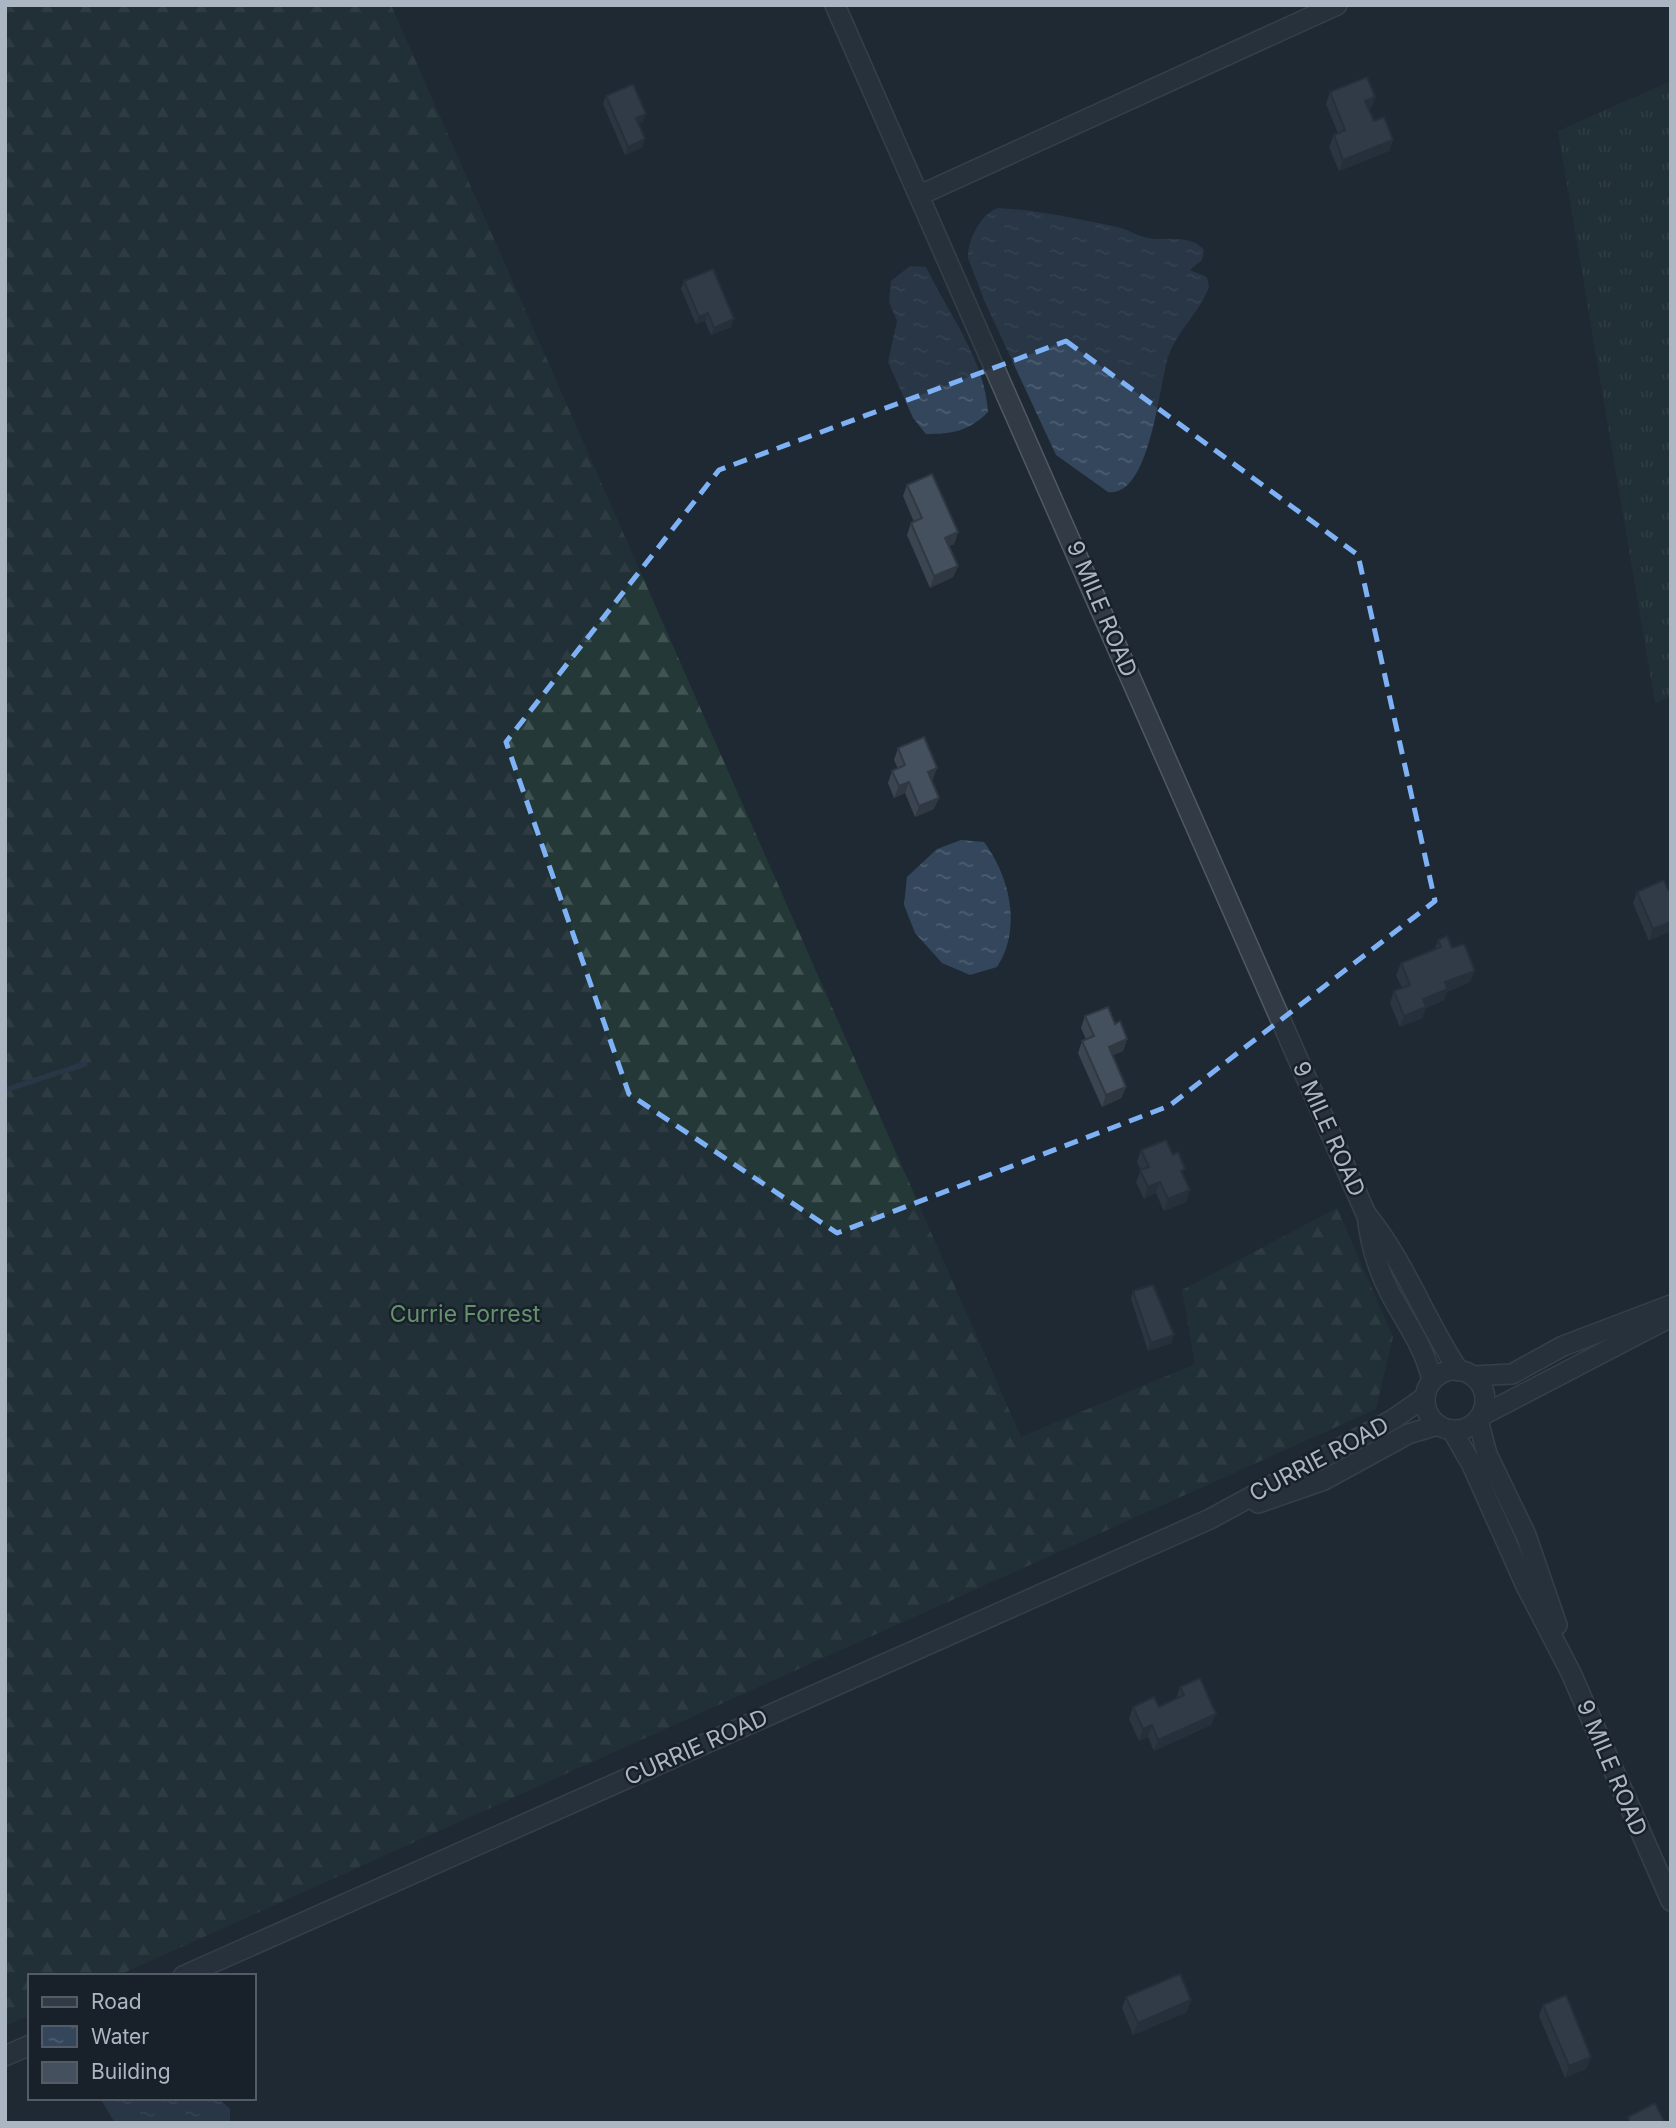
<svg xmlns="http://www.w3.org/2000/svg" width="1676" height="2128" viewBox="0 0 1676 2128" font-family="Inter,sans-serif">
<defs>
<pattern id="grass-tufts" width="24" height="20" patternUnits="userSpaceOnUse" patternTransform="scale(1.75)"><rect width="24" height="20" fill="#243838"/><path d="M3 7l-1-3M5 7V3M7 7l1-3M15 17l-1-3M17 17v-4M19 17l1-3" fill="none" stroke="#415353"/></pattern>
<pattern id="forest-firs" width="22" height="20" patternUnits="userSpaceOnUse" patternTransform="scale(1.75)"><rect width="22" height="20" fill="#243838"/><path d="M5 1l3.5 6h-7zM16 11l3.5 6h-7z" fill="#415353"/></pattern>
<pattern id="water-ripples" width="26" height="14" patternUnits="userSpaceOnUse" patternTransform="scale(1.75)"><rect width="26" height="14" fill="#33465c"/><path d="M2 4q2-2 4 0t4 0M15 11q2-2 4 0t4 0" fill="none" stroke="#4e5e72"/></pattern>
</defs>
<rect width="100%" height="100%" fill="#1f2934"/>
<!-- grass -->
<path fill="url(#grass-tufts)" d="M1671,81V697L1655,703L1558,131Z"/>
<!-- forest -->
<path fill="url(#forest-firs)" d="M5,5H391L1021,1437L1195,1364L1182,1290L1337,1208L1393,1337L1376,1409L117,1976H30V2015L5,2026Z"/>
<!-- water -->
<g fill="url(#water-ripples)">
<path d="M998,208C1039,210 1077,219 1117,227C1127,229 1137,236 1148,238C1167,242 1189,233 1204,250L1202,260L1190,270L1207,277L1209,287C1200,312 1177,331 1168,357C1159,386 1150,498 1108,492L1056,455L984,300L968,258C967,241 981,213 998,208Z"/>
<path d="M910,266L926,267C948,313 985,360 988,412C969,431 953,434 926,434L913,418L888,362L897,321L889,302L891,281Z"/>
<path d="M961,840L984,842C1010,877 1022,929 997,967L970,975L942,963L915,933L904,905L907,877L937,849Z"/>
<path d="M100,2098H218L230,2109V2123H115Z"/>
</g>
<g fill="none" stroke-linecap="round" stroke-linejoin="round">
<!-- stream -->
<path stroke="#33465c" stroke-width="5" d="M5,1090L85,1064"/>
<!-- minor casing -->
<g stroke="#505963" stroke-width="22">
<g id="minor">
<path d="M835,5L1366,1214C1405,1261 1425,1321 1459,1371"/>
<path d="M920,195L1337,5"/>
<path d="M1367,1215C1370,1243 1377,1268 1390,1293C1406,1323 1425,1347 1432,1381"/>
<circle cx="1455" cy="1400" r="30"/>
<path d="M1473,1376L1512,1374L1563,1346L1671,1305"/>
<path d="M1481,1416L1671,1317"/>
<path d="M1478,1420L1487,1454L1526,1535L1557,1625"/>
<path d="M1452,1430L1472,1465L1526,1586L1571,1673L1671,1901"/>
<path d="M1258,1503L1324,1480L1408,1434L1438,1425"/>
<path d="M183,1976L1210,1519L1392,1420L1425,1397"/>
<path d="M5,2056L30,2045"/>
</g>
</g>
<!-- minor -->
<use href="#minor" stroke="#323b45" stroke-width="19"/>
</g>
<!-- wall -->
<g fill="#3b4551">
<path d="M1330,92L1375,97L1371,108L1369,109L1374,121L1393,140L1389,151L1339,171L1329,147L1334,135L1338,133L1326,104Z"/>
<path d="M606,96L643,122L639,123L643,147L625,155L603,104Z"/>
<path d="M684,281L731,327L711,335L705,321L696,324L681,289Z"/>
<path d="M907,485L958,532L954,544L949,546L958,566L953,577L930,588L907,535L911,523L914,522L903,496Z"/>
<path d="M898,748L933,779L931,780L934,809L915,817L905,793L894,798L888,783L892,771L898,769L894,760Z"/>
<path d="M1671,889V931L1649,941L1633,903L1637,892L1668,890Z"/>
<path d="M1438,940L1452,948L1470,982L1447,992L1444,1000L1426,1008L1422,1018L1400,1027L1390,1003L1394,991L1402,988L1396,975L1401,963L1435,949Z"/>
<path d="M1085,1016L1115,1024L1127,1039L1123,1051L1112,1055L1126,1087L1121,1098L1102,1107L1078,1053L1082,1041L1086,1039L1081,1028Z"/>
<path d="M1141,1150L1173,1155L1183,1175L1186,1202L1164,1211L1156,1193L1144,1199L1136,1182L1141,1170L1137,1162Z"/>
<path d="M1133,1291L1174,1335L1171,1343L1148,1351L1131,1299Z"/>
<path d="M1180,1687L1211,1725L1154,1751L1148,1737L1139,1741L1129,1719L1133,1707H1159L1176,1699Z"/>
<path d="M1126,1997L1187,2012L1133,2035L1122,2008Z"/>
<path d="M1543,2005L1587,2068L1565,2078L1539,2016Z"/>
</g>
<!-- shaded-wall -->
<g fill="#303842">
<path d="M1375,97L1371,108L1361,112L1365,101Z"/>
<path d="M646,114L643,122L633,126L636,118Z"/>
<path d="M645,139L643,147L625,155L628,147Z"/>
<path d="M1393,140L1389,151L1339,171L1343,160Z"/>
<path d="M708,313L705,321L696,324L699,317Z"/>
<path d="M734,319L731,327L711,335L714,328Z"/>
<path d="M958,532L954,544L941,549L945,538Z"/>
<path d="M958,566L953,577L930,588L934,576Z"/>
<path d="M937,768L933,779L923,783L928,772Z"/>
<path d="M909,782L905,793L894,798L899,786Z"/>
<path d="M939,798L934,809L915,817L919,806Z"/>
<path d="M1671,922V931L1649,941L1653,929Z"/>
<path d="M1475,971L1470,982L1447,992L1444,1000L1426,1008L1422,1018L1400,1027L1404,1016L1423,999L1445,982Z"/>
<path d="M1127,1039L1123,1051L1105,1059L1109,1047Z"/>
<path d="M1126,1087L1121,1098L1102,1107L1106,1095Z"/>
<path d="M1160,1182L1156,1193L1144,1199L1148,1187Z"/>
<path d="M1190,1190L1186,1202L1164,1211L1168,1199Z"/>
<path d="M1174,1335L1171,1343L1148,1351L1151,1343Z"/>
<path d="M1216,1714L1211,1725L1154,1751L1158,1740Z"/>
<path d="M1152,1725L1148,1737L1139,1741L1143,1729Z"/>
<path d="M1191,2000L1187,2012L1133,2035L1138,2023Z"/>
<path d="M1591,2057L1587,2068L1565,2078L1569,2066Z"/>
</g>
<!-- building -->
<g fill="#45505e" stroke="#303842" stroke-width="2">
<path d="M1367,77L1375,97L1365,101L1374,121L1384,117L1393,140L1343,160L1334,135L1345,130L1330,92Z"/>
<path d="M633,84L646,114L636,118L645,139L628,147L606,96Z"/>
<path d="M713,269L734,319L714,328L708,313L699,317L684,281Z"/>
<path d="M932,474L958,532L945,538L958,566L934,576L911,523L922,518L907,485Z"/>
<path d="M924,737L937,768L928,772L939,798L919,806L909,782L899,786L892,771L905,765L898,748Z"/>
<path d="M1664,880L1668,890L1671,889V922L1653,929L1637,892Z"/>
<path d="M1447,936L1452,948L1464,944L1475,971L1445,982L1448,989L1423,999L1426,1007L1404,1016L1394,991L1410,985L1401,963L1441,947L1438,940Z"/>
<path d="M1108,1007L1115,1024L1120,1021L1127,1039L1109,1047L1126,1087L1106,1095L1082,1041L1094,1036L1085,1016Z"/>
<path d="M1166,1140L1173,1155L1178,1152L1185,1169L1181,1171L1190,1190L1168,1199L1160,1182L1148,1187L1140,1170L1149,1167L1141,1150Z"/>
<path d="M1153,1285L1174,1335L1151,1343L1133,1291Z"/>
<path d="M1200,1678L1216,1714L1158,1740L1152,1725L1143,1729L1133,1707L1154,1697L1159,1707L1184,1695L1180,1687Z"/>
<path d="M1180,1974L1191,2000L1138,2023L1126,1997Z"/>
<path d="M1566,1995L1591,2057L1569,2066L1543,2005Z"/>
<path d="M1655,2103L1665,2123H1630L1628,2117Z"/>
</g>
<!-- marked area -->
<path d="M0 0H1676V2128H0ZM1066,341L1358,555L1435,901L1169,1106L837,1233L629,1094L506,742L719,470Z" fill="#1f2934" fill-opacity=".55" fill-rule="evenodd"/>
<path fill="none" stroke="#7fb2f5" stroke-width="5" stroke-dasharray="14 9" stroke-linejoin="round" d="M1066,341L1358,555L1435,901L1169,1106L837,1233L629,1094L506,742L719,470Z"/>
<g text-anchor="middle" dominant-baseline="central" stroke-width="5" stroke-linejoin="round" paint-order="stroke">
<!-- street labels -->
<g font-size="23" fill="#acb6c2" stroke="#182029">
<text transform="translate(1102 609) rotate(67)">9 MILE ROAD</text>
<text transform="translate(1329 1129) rotate(66)">9 MILE ROAD</text>
<text transform="translate(1319 1459) rotate(-28)">CURRIE ROAD</text>
<text transform="translate(696 1747) rotate(-24)">CURRIE ROAD</text>
<text transform="translate(1612 1768) rotate(67)">9 MILE ROAD</text>
</g>
<!-- park labels -->
<g font-size="23" fill="#65926d" stroke="#182029">
<text x="465" y="1314">Currie Forrest</text>
</g>
</g>
<!-- border -->
<rect width="1676" height="2128" fill="none" stroke="#acb6c2" stroke-width="14"/>
<!-- legend -->
<rect x="28" y="1974" width="228" height="126" fill="#182029" stroke="#535c66" stroke-width="2"/>
<rect x="42" y="1997" width="35" height="10" fill="#323b45" stroke="#535c66" stroke-width="2"/>
<text x="91" y="2009" font-size="21" fill="#acb6c2">Road</text>
<rect x="42" y="2026" width="35" height="21" fill="url(#water-ripples)" stroke="#535c66" stroke-width="2"/>
<text x="91" y="2044" font-size="21" fill="#acb6c2">Water</text>
<rect x="42" y="2062" width="35" height="21" fill="#45505e" stroke="#535c66" stroke-width="2"/>
<text x="91" y="2079" font-size="21" fill="#acb6c2">Building</text>
</svg>
